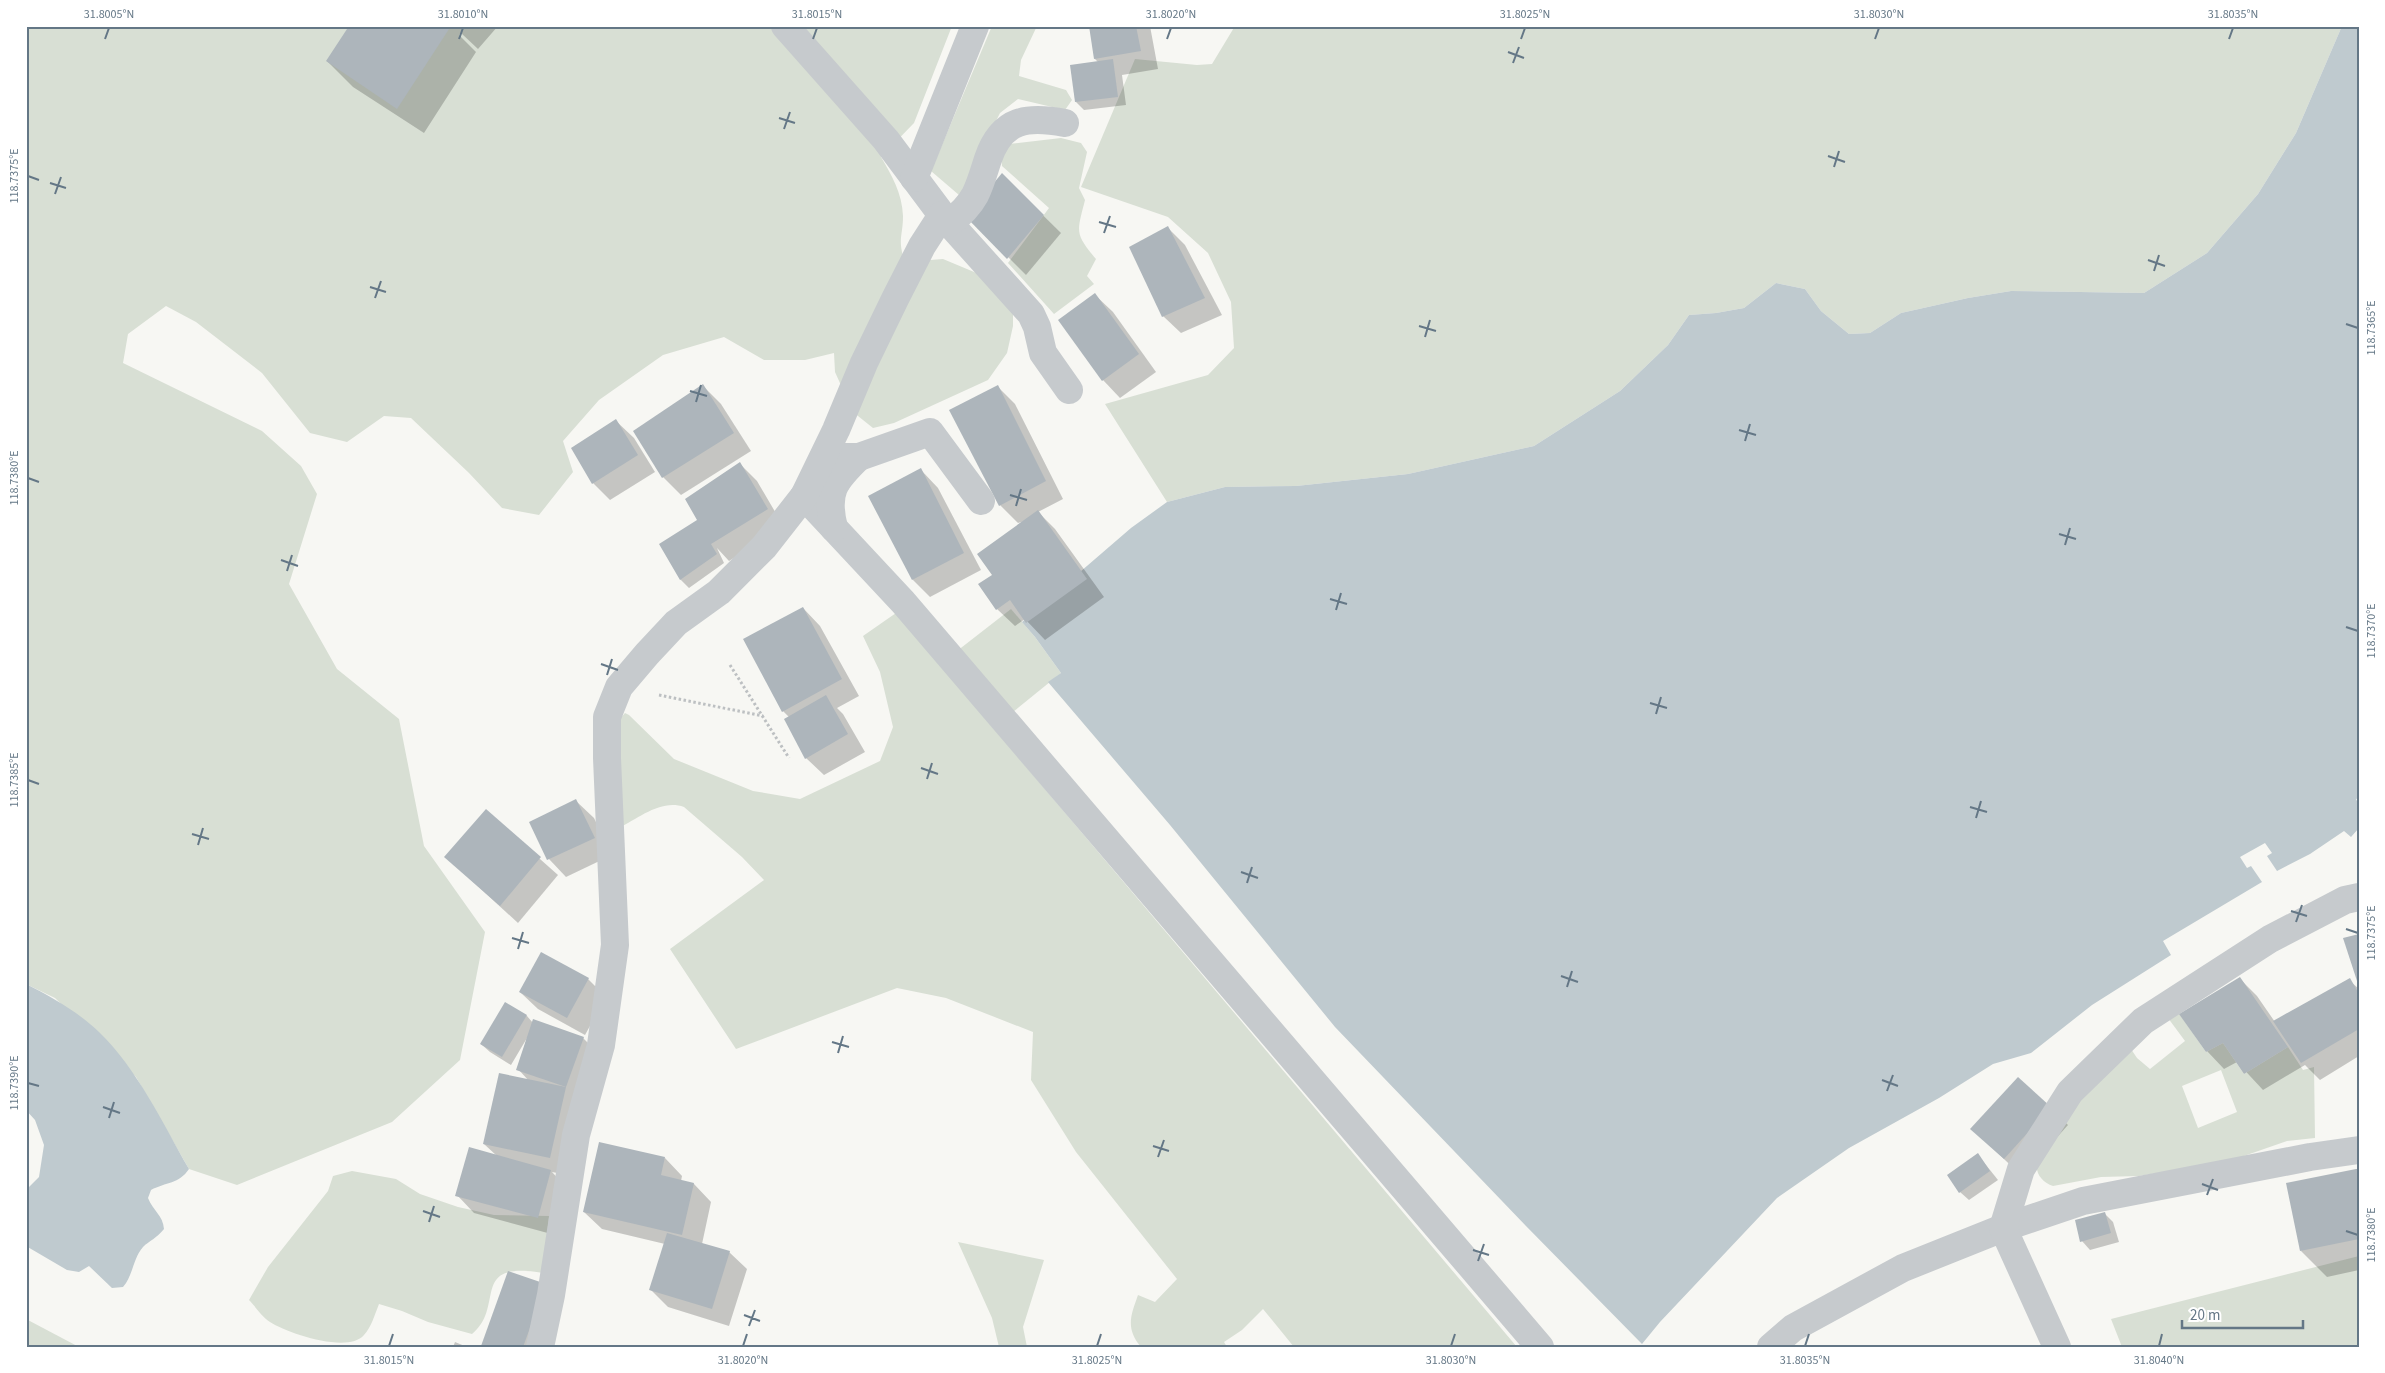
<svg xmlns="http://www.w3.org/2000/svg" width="2385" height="1373" viewBox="0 0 2385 1373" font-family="'Source Sans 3',sans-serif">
<rect width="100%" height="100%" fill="#f7f7f3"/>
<!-- green -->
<g fill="#d8dfd4" fill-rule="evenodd">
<path d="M26,26H952L914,123L881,157C892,176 902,193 903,216C903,236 897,240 905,262L943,259L998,282L1013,296V326L1007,353L988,380L894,423L873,428L853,412L835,372L834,353L805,360H764L724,337L663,355L599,400L563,441L573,472L539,515L502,508L469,473L411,418L384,416L347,442L310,433L262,373L196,322L166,306L128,334L123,363L262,431L301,466L317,494L289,584L337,669L399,719L424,846L485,932L460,1060L392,1122L237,1185L189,1169L136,1077L55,998L26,984Z"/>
<path d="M992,26H1037L1021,60L1019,76L1066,90L1072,100L1065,110L1018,99L1000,113L975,163L966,201L931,171Z"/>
<path d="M1235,26H2342L2296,133L2258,194L2207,253L2144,293L2011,291L1968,298L1901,313L1870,333L1849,334L1821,311L1805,289L1776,283L1744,308L1716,313L1689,315L1668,345L1620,391L1534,446L1408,474L1296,486L1225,487L1167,502L1105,404L1208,375L1234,348L1231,302L1208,253L1168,217L1081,187L1135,59L1197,65L1212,64Z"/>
<path d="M1061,138L1081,143L1087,152L1079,188L1085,200C1077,232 1074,233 1096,259L1087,276L1094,284L1054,314L1008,263L1049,208L1002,166L1001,154L1009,144Z"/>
<path d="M1011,609L1035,637L1061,673L1008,716L957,651Z"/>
<path d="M896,613L1517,1347H1294L1263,1309L1242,1330L1224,1342L1227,1347H1141C1125,1328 1131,1315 1138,1295L1155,1302L1177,1279L1076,1152L1031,1080L1033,1032L946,998L897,988L736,1049L670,949L764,880L742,857L684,807C661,799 639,818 619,828V720L625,713L629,715L674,759L753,791L800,799L880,761L893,727L880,672L863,636Z"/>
<path d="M2176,1009L2206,1052L2223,1043L2244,1074L2288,1047L2303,1070L2314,1067L2315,1138L2287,1141L2241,1157L2199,1166L2139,1176L2101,1177L2053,1186C2043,1183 2035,1174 2037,1163C2040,1151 2051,1141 2057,1131C2083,1095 2108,1061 2141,1032C2152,1023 2165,1017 2176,1009ZM2168,1018L2185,1041L2150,1069L2137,1058L2131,1049ZM2221,1070L2237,1112L2198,1128L2182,1086Z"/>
<path d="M352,1171L396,1179L420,1194L458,1207L494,1215L549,1216L543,1273C468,1260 506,1307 472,1334L428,1322L402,1311L379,1304C375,1314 371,1328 364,1335C348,1354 287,1333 270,1322C262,1317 255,1306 249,1300L268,1267L328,1191L333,1176Z"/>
<path d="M958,1242L1044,1260L1023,1327L1027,1347H999L992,1318Z"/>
<path d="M2359,1256V1347H2122L2111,1319Z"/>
<path d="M26,1319L79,1347H26Z"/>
</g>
<!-- water -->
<g fill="#bfcacf">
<path d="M2342,26H2359V798L2356,799L2359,805V828L2351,837L2344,831L2310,854L2277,871L2267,856L2272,853L2265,843L2240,857L2247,868L2251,866L2262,882L2163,941L2171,955L2092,1005L2031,1053L1993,1064L1939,1098L1849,1148L1777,1198L1660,1322L1642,1344L1526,1226L1335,1027L1170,825L1048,682L1061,673L1035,637L1022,622L1131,528L1167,502L1225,487L1296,486L1408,474L1534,446L1620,391L1668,345L1689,315L1716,313L1744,308L1776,283L1805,289L1821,311L1849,334L1870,333L1901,313L1968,298L2011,291L2144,293L2207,253L2258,194L2296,133Z"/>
<path d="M26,984C52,997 78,1012 99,1032C138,1070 162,1122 189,1169C179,1184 166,1182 151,1190L148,1198C153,1211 163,1215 164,1229C157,1238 149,1241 143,1247C133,1258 133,1276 123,1287L112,1288L89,1266L79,1272L67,1270L26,1246V1190L39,1177L44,1145L35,1120L26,1110Z"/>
</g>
<!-- shadow -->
<g fill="#0003">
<path d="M350,26H498L478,49L461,33L459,35L476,52L424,133L353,87L327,61Z"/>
<path d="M1090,26H1150L1158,69L1122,75L1126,105L1084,110L1076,102L1099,63L1095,59Z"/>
<path d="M1002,175L1061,233L1026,275L968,217Z"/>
<path d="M1167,227L1185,245L1222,315L1181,333L1163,316Z"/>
<path d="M1095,295L1113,312L1156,372L1120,398L1103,380Z"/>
<path d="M703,386L721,404L751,451L681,495L663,477L635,431Z"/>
<path d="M998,387L1015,404L1063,499L1038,512L1055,529L1104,597L1045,640L1025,619L1015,626L997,609L994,575L1025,521L1018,523L1000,505L951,411Z"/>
<path d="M616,421L634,438L655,472L610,500L593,483Z"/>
<path d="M740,464L757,481L784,527L729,561L717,548L724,563L689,588L680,579L699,521Z"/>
<path d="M921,470L938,488L981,570L930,597L913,580Z"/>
<path d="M803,608L820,626L859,696L837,708L843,714L865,752L824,775L806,758L789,717L783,711Z"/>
<path d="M576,801L594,818L612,855L566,877L549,859Z"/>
<path d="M486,811L558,875L518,923L446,857Z"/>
<path d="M2239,978L2257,996L2275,1022L2349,980L2359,989V1056L2320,1080L2305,1065L2263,1090L2237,1062L2224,1069L2207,1051Z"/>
<path d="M588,979L606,997L585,1035L538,1009L520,992Z"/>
<path d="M505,1004L527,1016L533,1023L583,1038L601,1056L567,1175L552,1172L568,1189L555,1235L474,1213L457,1195L497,1156L484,1144L529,1081L518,1069L527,1038L511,1065L490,1052L481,1044Z"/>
<path d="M2050,1108L2068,1125L2022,1176L1972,1129Z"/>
<path d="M1978,1155L1998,1180L1969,1200L1960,1192Z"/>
<path d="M665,1158L682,1176L681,1181L694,1184L711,1202L702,1244L729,1252L747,1269L729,1326L668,1307L651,1290L665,1244L602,1229L584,1212Z"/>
<path d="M2359,1170V1270L2327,1277L2301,1251Z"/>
<path d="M2105,1214L2113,1222L2119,1242L2090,1250L2082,1241Z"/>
<path d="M509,1272L546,1347H483Z"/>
<path d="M455,1342L467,1347H453Z"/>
</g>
<!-- building -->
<g fill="#adb5bb">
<path d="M349,26H451L397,109L326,61Z"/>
<path d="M1089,26H1136L1141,51L1094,59Z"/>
<path d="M1113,59L1118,97L1075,102L1070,65Z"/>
<path d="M1002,173L1044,215L1007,259L966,217Z"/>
<path d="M1168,226L1205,298L1162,317L1129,247Z"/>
<path d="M1095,293L1139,354L1102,381L1058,320Z"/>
<path d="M703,384L734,433L662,478L633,431Z"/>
<path d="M998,385L1046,481L999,506L949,410Z"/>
<path d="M616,419L638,455L592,484L571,448Z"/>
<path d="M740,462L768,509L711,544L717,554L680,580L659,544L697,520L685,499Z"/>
<path d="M921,468L964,553L912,580L868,496Z"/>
<path d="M1038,510L1087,579L1026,623L1010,600L996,610L978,584L992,575L977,554Z"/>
<path d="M803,607L842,679L782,712L743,639Z"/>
<path d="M826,695L848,734L805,759L784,719Z"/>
<path d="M576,799L595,838L547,860L529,822Z"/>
<path d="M486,809L541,857L500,906L444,857Z"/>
<path d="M2359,934V984H2358L2343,938Z"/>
<path d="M541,952L589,978L567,1018L519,992Z"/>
<path d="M2240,977L2288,1047L2244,1074L2223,1043L2206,1052L2179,1014Z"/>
<path d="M2350,978L2359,994V1029L2301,1063L2273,1021Z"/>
<path d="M505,1002L527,1015L502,1057L480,1044Z"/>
<path d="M533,1019L584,1037L566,1087L516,1070Z"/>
<path d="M499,1073L566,1087L550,1158L483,1144Z"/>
<path d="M2018,1077L2051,1107L2004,1159L1970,1129Z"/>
<path d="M599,1142L665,1157L661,1175L694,1183L682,1235L583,1212Z"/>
<path d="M469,1147L551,1170L538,1218L455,1196Z"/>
<path d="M1978,1153L1990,1171L1959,1193L1947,1175Z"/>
<path d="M2356,1169H2359V1239L2300,1251L2286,1183Z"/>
<path d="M2105,1212L2111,1233L2080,1242L2075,1220Z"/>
<path d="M667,1233L730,1251L712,1309L649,1290Z"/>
<path d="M508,1271L546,1284L523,1347H483L481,1346Z"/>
</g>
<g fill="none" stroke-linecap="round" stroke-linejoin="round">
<!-- path -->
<g stroke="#bdc0c2" stroke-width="3" stroke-dasharray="2.5 2.5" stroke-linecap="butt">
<path d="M730,665L789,758"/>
<path d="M659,695L763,716"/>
</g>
<!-- minor -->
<g stroke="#c6cacd" stroke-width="28">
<path d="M785,26L886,140L942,215L1031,314L1037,327L1043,353L1069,390"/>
<path d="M914,178L975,26"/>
<path d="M824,457H859L930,432L981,501"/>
<path d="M804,496L903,602L1540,1347"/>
<path d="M834,528C825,492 834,481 859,457"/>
<path d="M540,1347L551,1295L576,1135L601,1045L615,945L607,758V717L619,687L647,654L676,623L719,592L764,547L804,496L836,430L864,363L895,299L922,246L942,215L949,223C960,215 969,206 975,195C981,183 984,171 988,159C1002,118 1028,116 1065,123"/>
<path d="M1771,1347L1793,1328L1903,1268L2003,1228L2083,1201L2310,1157L2359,1150"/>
<path d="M2057,1347L2003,1228L2021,1169L2070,1092L2143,1021L2270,939L2345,900L2359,897"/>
</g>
</g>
<!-- ticks -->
<path fill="none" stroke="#647786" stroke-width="2" d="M105,39L109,28M459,39L463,28M813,39L817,28M1167,39L1171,28M1521,39L1525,28M1875,39L1879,28M2229,39L2233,28M1508,52L1524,58M1513,63L1519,47M779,118L795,123M784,129L790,112M1828,156L1845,162M1834,167L1839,151M28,176L39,180M50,183L66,188M55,194L61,177M1099,222L1116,227M1104,233L1110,216M2148,260L2165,266M2154,271L2159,255M370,287L386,292M375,298L381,281M2346,324L2358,328M1419,326L1436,331M1425,337L1430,320M690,391L707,396M696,402L701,385M1739,430L1756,435M1745,441L1750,424M28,478L39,482M1010,495L1027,500M1016,506L1021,489M2059,534L2076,539M2065,545L2070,528M281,560L298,566M287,571L292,555M1330,599L1347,604M1336,610L1341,593M2346,627L2358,631M601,664L618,670M607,675L612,659M1650,703L1667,708M1656,714L1661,697M921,768L938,774M927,779L932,763M28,780L39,784M1970,807L1987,812M1976,818L1981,801M192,834L209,839M198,845L203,828M1241,872L1258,878M1247,883L1252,867M2291,911L2307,916M2296,922L2302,905M2346,929L2358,933M512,938L529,943M518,949L523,932M1561,976L1578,982M1567,987L1572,971M832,1042L849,1047M838,1053L843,1036M1882,1080L1898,1086M28,1083L39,1086M1887,1091L1893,1075M103,1107L120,1113M109,1118L114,1102M1153,1146L1169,1151M1158,1157L1164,1140M2202,1184L2218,1190M2207,1195L2213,1179M423,1211L440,1217M429,1222L434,1206M2346,1231L2358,1235M1473,1250L1489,1255M1478,1261L1484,1244M744,1315L760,1321M749,1326L755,1310M389,1346L393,1334M743,1346L747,1334M1097,1346L1101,1334M1451,1346L1455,1334M1805,1346L1809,1334M2159,1346L2162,1334"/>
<!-- border -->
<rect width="2385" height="1373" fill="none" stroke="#ffffff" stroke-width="55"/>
<!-- scale -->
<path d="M2182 1320v8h121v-8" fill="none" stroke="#647786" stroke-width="2.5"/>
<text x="2190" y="1320" font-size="15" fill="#647786" stroke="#ffffff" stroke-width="4" paint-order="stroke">20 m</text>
<rect x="28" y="28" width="2330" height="1318" fill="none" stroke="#647786" stroke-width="2"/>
<g font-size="12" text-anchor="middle" fill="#647786">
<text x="109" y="18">31.8005°N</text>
<text x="463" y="18">31.8010°N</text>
<text x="817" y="18">31.8015°N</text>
<text x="1171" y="18">31.8020°N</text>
<text x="1525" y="18">31.8025°N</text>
<text x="1879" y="18">31.8030°N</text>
<text x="2233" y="18">31.8035°N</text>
<text transform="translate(14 176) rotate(-90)" y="4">118.7375°E</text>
<text transform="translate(2371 328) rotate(-90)" y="4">118.7365°E</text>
<text transform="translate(14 478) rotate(-90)" y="4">118.7380°E</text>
<text transform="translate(2371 631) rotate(-90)" y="4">118.7370°E</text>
<text transform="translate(14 780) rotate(-90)" y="4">118.7385°E</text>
<text transform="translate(2371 933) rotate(-90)" y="4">118.7375°E</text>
<text transform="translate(14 1083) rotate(-90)" y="4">118.7390°E</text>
<text transform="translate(2371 1235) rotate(-90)" y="4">118.7380°E</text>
<text x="389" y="1364">31.8015°N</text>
<text x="743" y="1364">31.8020°N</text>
<text x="1097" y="1364">31.8025°N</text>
<text x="1451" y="1364">31.8030°N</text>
<text x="1805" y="1364">31.8035°N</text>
<text x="2159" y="1364">31.8040°N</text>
</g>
</svg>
